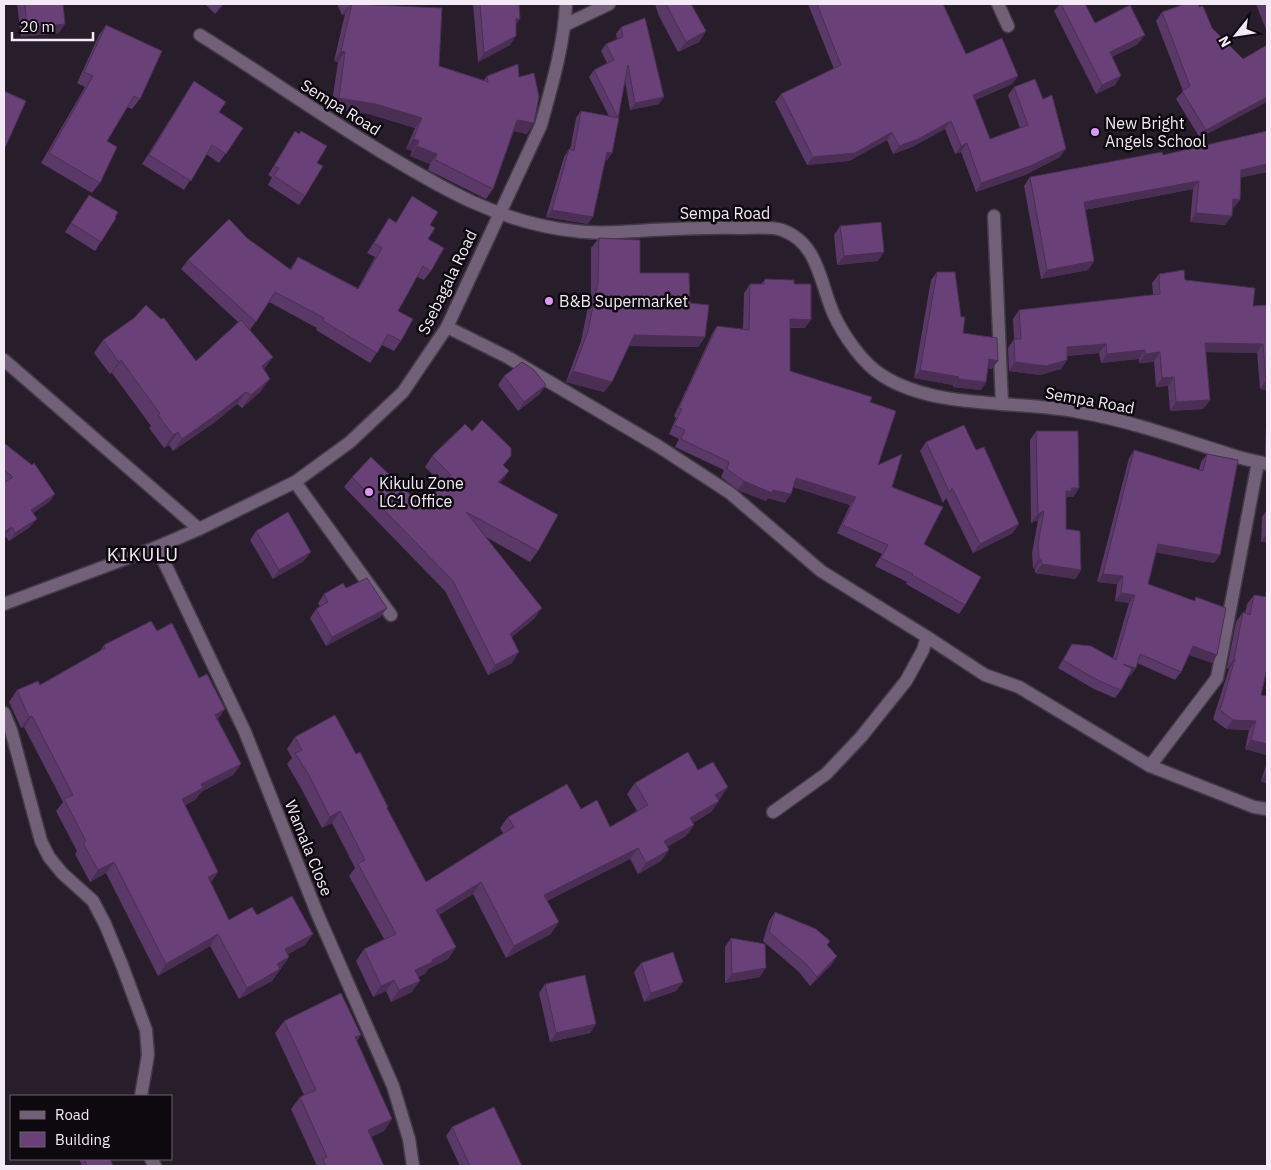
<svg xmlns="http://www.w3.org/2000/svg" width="1271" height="1170" viewBox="0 0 1271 1170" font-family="'IBM Plex Sans',sans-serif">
<rect width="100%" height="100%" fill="#271d2b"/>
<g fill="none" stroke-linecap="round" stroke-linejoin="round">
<!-- minor casing -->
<g stroke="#433a47" stroke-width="15">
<g id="minor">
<path d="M998,4L1008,26"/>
<path d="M565,25L609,4"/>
<path d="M200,35C261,73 319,114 380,151C443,189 500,223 575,231C595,234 616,232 636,231C671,229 705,227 740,228C753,228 770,226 782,230C819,243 820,284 834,315C844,336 863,364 883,376C937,410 1018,400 1079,412C1135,422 1184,440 1238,457C1247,460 1257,461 1267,464"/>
<path d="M994,216L1002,404"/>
<path d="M447,327L509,358L658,446L730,493L821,571L927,637L923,650L906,681L861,737L826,774L773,812"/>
<path d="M4,360L199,529"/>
<path d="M295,482L391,615"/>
<path d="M157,547L245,732L317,913L393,1086L409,1139L413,1166"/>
<path d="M4,604L157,547L199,529L295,482L350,442L403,392L447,327L541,125C552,85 564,45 566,4"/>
<path d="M927,637L985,675L1019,687L1150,766L1217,678L1258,462"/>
<path d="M4,713L11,730L41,841L49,857L62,873L93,901L105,924L122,965L146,1030L148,1055L141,1096"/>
<path d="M1150,766L1254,807L1267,809"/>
<path d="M151,1159L155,1166"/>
</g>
</g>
<!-- minor -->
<use href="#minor" stroke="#726079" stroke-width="12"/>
</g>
<!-- wall -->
<g fill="#5a3867">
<path d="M17,4H63L59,33L21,37Z"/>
<path d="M205,4H224L215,14Z"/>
<path d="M337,4H365L439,66L484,80L487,76L519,77L527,134L514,131L493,189L486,199L428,170L430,164L410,156L412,151L406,149L415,128L369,114L331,108L338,62L334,61L345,14L342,15Z"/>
<path d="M473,4H519L516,25L510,45L478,62Z"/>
<path d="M655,4H693L692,5L706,31L699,42L678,52L659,16Z"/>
<path d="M808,4H943L966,54L1018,76L1012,84L975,100L990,139L1020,128L1008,95L1014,87L1060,157L1025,175L976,192L961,152L955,154L945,129L912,147L893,154L887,140L849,161L807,165L775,102L781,94L834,69Z"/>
<path d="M1060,4H1085L1095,23L1138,44L1112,57L1115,85L1096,94L1054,11Z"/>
<path d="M1256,4H1267V32Z"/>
<path d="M1199,7L1212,28L1243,59L1267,45L1200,138L1176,99L1183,91L1156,21L1162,12Z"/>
<path d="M106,25L140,99L132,109L127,107L107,141L100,183L92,193L41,163L85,87L77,83L99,35Z"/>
<path d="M621,27L659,104L630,110L625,81L612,153L607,160H605L588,224L546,217L564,157L569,149L570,150L576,118L581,111L609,116L589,77L594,70L607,63L601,51L606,44L617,39L616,34Z"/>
<path d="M194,81L219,112L243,128L219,163L206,154L184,190L142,164Z"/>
<path d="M295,131L299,134L317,163L305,196L299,205L268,185L272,177L268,175Z"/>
<path d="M1267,131V172L1241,177L1233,209H1232L1225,225L1190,222L1193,189L1085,210L1094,261L1088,270L1041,279L1024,186L1030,177L1163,155Z"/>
<path d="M89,195L101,242L95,251L65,232Z"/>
<path d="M412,196L430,225L428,239L431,271L424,280L417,277L398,311L401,341L394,351L382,345L370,363L316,330L317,328L269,302L250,330L273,357L264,369L261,391L242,408L237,404L215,422L173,451L169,445L164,448L149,428L151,426L112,373L110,374L94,353L103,340L196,361L238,322L181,269L188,260L247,238L290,269L298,257L358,288L375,257L367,253L389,218L396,222Z"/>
<path d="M840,226L878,261L837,265L834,235Z"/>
<path d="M599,238L640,273L690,303L705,337L698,347L629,346L604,392L566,382L581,341L591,292V248Z"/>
<path d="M937,272L961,317L963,333L992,369L988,368L986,382L981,390L953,387V385L914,378L931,280Z"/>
<path d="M1159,274L1185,280L1253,306L1267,305V390L1260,389L1257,353L1206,352L1210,400L1203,409L1170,411L1168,386L1156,387L1154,362L1139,363V359L1101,363L1099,353L1067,356V360L1061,369L1040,375L1009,371L1008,348L1014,339L1013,319L1019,310L1153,295L1152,283Z"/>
<path d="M765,279L794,284L805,328H790V371L870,402L878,465L924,544L965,605L959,614L906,584L907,582L875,566L882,554L837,533L850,505L793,487L785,503L768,498L766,501L738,490L721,477L724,470L675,447L679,439L669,434L676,418L674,416L712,334L717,326L743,329L744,293L750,284H761Z"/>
<path d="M504,376L540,394L518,411L498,385Z"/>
<path d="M1267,391V456L1265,455Z"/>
<path d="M1036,431L1079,488L1073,497H1067L1066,499V529L1081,570L1075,579L1035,573V569L1033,568L1032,553L1038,520L1031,523L1030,440Z"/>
<path d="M926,442L976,450L1013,533L973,553L946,498L943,503L920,451Z"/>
<path d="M4,443L55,494L49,502L33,513L30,527L9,541L5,536L4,537Z"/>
<path d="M1134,450L1199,470L1201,462L1207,454L1220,555L1214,563L1156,552L1148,584L1194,601L1196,597L1217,655L1212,663L1189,655L1181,672L1175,680L1137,663L1136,668L1130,676L1129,675L1121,690L1115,698L1094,689L1058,668L1067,652L1072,644L1113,658L1129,603L1115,601L1117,584L1097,582L1129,458Z"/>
<path d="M432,456L504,466L509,471L500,483L538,551L530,562L486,537L535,618L512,637V663L488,675L445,591L344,487L352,477L421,505L442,484L425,467Z"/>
<path d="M1267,510V542H1261L1262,517Z"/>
<path d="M256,531L304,561L273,579L250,540Z"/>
<path d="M1267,586V668L1261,695L1267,696V755L1245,749L1249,730L1226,729L1213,719L1229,669L1227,668L1236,622L1243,612L1245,613L1247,604L1254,595L1265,597Z"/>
<path d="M346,588L387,608L380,617L326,646L310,618L316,609L320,607L318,603L324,594Z"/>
<path d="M157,631L218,720L241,764L233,775L201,792L195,800L185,805L218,872L211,882L229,920L257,915L313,934L305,945L288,954L289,957L272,981L239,999L210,946L158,976L106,873L90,882L75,854L77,851L56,811L63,802L24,727L21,728L9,702L17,690L40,685L99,652L104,645Z"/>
<path d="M295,737L356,754L387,808L426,882L503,833L500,828L508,817L581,809L610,827L637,811L627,794L635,783L698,770L720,799L718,800L719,801L711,812L693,823L694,825L686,836L667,847L669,850L661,861L638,874L630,859L547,901L551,934L506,958L473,894L439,915L456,947L448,959L428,969L425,974L418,977L412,992L391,1002L386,991L373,997L356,961L364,949L384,939L349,876L355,868L332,823L322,828L301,788L287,764L292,758L287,749Z"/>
<path d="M1267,762V784L1261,781Z"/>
<path d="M775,912L827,945L837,956L831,965L810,986L799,972L763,941L769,921Z"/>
<path d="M731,938L760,977L725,983V947Z"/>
<path d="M641,963L676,991L644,1002L634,972Z"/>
<path d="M545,984L596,1024L590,1033L550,1042L539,993Z"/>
<path d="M284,1021L357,1041L392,1119L384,1131L371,1137L384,1166H317L291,1109L300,1097L304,1095L275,1033Z"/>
<path d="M452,1127L522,1166H460L446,1136Z"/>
<path d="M79,1159H110L113,1166H82Z"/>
</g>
<!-- shaded-wall -->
<g fill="#4a2e54">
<path d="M222,4H224L215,14Z"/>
<path d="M352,4L345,14L342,15L350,5Z"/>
<path d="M516,19H520L514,28Z"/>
<path d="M65,24L59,33L21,37L27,28Z"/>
<path d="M706,31L699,42L678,52L686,42Z"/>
<path d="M1145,35L1138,44L1103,61L1110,52Z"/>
<path d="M516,36L510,45L478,62L484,53Z"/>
<path d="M341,51L345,52L338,62L334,61Z"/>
<path d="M1018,76L1012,84L967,104L973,95Z"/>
<path d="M1121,76L1115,85L1096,94L1102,85Z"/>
<path d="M664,97L659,104L630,110L635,103Z"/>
<path d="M1267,97V102L1200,138L1206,130Z"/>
<path d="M339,98L376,104L422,118L415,128L369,114L331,108Z"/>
<path d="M517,120L534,123L527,134L510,130Z"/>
<path d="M951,121L945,129L912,147L893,154L899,146Z"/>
<path d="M892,132L887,140L849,161L807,165L813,157Z"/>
<path d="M413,139L419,141L412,151L406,149Z"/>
<path d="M967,143L961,152L955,154L961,146Z"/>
<path d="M417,146L437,154L430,164L410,156Z"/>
<path d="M1066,149L1060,157L1025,175L976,192L981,183Z"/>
<path d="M607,152L612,153L607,160L601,159Z"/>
<path d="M1267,164V172L1235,179L1241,170Z"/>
<path d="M1199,181L1193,189L1078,211L1084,202Z"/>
<path d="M1233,199L1240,200L1233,209L1227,208Z"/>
<path d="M552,210L593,217L588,224L546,217Z"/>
<path d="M1196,213L1232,216L1225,225L1190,222Z"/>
<path d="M884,252L878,261L837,265L844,256Z"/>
<path d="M1094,261L1088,270L1041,279L1047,270Z"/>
<path d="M790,319L811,320L805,328L784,327Z"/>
<path d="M634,335L705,337L698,347L627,346Z"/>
<path d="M1205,343L1263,344L1257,353L1199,352Z"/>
<path d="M1106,344L1099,353L1060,356L1067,347Z"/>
<path d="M1145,350L1139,359L1101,363L1107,354Z"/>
<path d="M1160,352L1154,362L1139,363L1145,354Z"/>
<path d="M273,357L264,369L262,366Z"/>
<path d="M989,359L998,361L992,369L983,368Z"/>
<path d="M121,360L112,373L110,374L119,362Z"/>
<path d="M1067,360L1061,369L1040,375L1009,371L1015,362Z"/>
<path d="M920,370L959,377L953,385L914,378Z"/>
<path d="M573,371L612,382L604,392L566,382Z"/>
<path d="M1174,377L1168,386L1156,387L1162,378Z"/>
<path d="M270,379L261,391L242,408L251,395Z"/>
<path d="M958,379L986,382L981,390L953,387Z"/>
<path d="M1266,380H1267V390L1260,389Z"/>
<path d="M546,385L540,394L518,411L524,402Z"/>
<path d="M246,392L237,404L215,422L173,451L182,439Z"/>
<path d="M1210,400L1203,409L1170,411L1176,402Z"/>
<path d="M178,432L169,445L164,448L173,435Z"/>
<path d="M509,471L502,481L490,492L498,482Z"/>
<path d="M796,478L856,497L850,505L790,486Z"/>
<path d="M744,481L773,490L791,494L785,503L768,498L766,501L738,490Z"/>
<path d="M1071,488H1079L1073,497H1067L1065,500L1066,491Z"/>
<path d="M55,494L49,502L25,519L31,510Z"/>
<path d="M1044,511L1038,520L1031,523L1038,514Z"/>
<path d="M37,519L30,527L9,541L15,533Z"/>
<path d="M1019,524L1013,533L973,553L980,544Z"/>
<path d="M12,527L5,536L4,537V532Z"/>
<path d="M1267,533V542H1261Z"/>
<path d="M1158,544L1220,555L1214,563L1153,552Z"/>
<path d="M311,552L304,561L273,579L279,570Z"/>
<path d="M1039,559L1041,560L1035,569L1033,568Z"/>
<path d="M1042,564L1081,570L1075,579L1035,573Z"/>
<path d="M1103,574L1123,576L1117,584L1097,582Z"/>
<path d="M1121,593L1135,595L1129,603L1115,601Z"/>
<path d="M387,608L380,617L326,646L332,637Z"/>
<path d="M542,608L535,618L503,644L510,634Z"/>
<path d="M1193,646L1217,655L1212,663L1187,654Z"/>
<path d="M519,652L512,663L488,675L495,665Z"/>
<path d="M1234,659H1235L1229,669L1227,668Z"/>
<path d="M1123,664L1136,668L1130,676L1118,672Z"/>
<path d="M225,709L217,721L215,715Z"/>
<path d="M32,716L24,727L21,728L29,717Z"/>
<path d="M1233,720L1256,721L1249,730L1226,729Z"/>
<path d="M1251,740L1267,744V755L1245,749Z"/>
<path d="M241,764L233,775L201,792L195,800L174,810L182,799L201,784Z"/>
<path d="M1267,772V784L1261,781Z"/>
<path d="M728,787L720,799L707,806L715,795Z"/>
<path d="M719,801L711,812L682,829L690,818Z"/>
<path d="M340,811L332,823L322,828L330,817Z"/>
<path d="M694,825L686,836L656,853L664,841Z"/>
<path d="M638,848L630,859L536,906L544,895Z"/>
<path d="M669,850L661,861L638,874L646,863Z"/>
<path d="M114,862L106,873L90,882L98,870Z"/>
<path d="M218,872L210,884L208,877Z"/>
<path d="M481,882L473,894L428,921L436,910Z"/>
<path d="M559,922L551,934L506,958L514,946Z"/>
<path d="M218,934L210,946L158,976L166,964Z"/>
<path d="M313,934L305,945L277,960L285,949Z"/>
<path d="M456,947L448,959L428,969L425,974L407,982L415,970L432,960Z"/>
<path d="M837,956L831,965L810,986L817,977Z"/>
<path d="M289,957L281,968L269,975L277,964Z"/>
<path d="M766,968L760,977L725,983L732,974Z"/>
<path d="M280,969L272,981L239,999L247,988Z"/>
<path d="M394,980L386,991L373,997L381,986Z"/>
<path d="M420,981L412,992L391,1002L399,990Z"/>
<path d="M683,982L676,991L644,1002L651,993Z"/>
<path d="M596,1024L590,1033L550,1042L556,1033Z"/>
<path d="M361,1035L353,1047L355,1037Z"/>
<path d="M392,1119L384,1131L360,1142L368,1130Z"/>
</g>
<!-- building -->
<g fill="#694178" stroke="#4a2e54">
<path d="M25,4H63L65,24L27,28Z"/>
<path d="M352,4L442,8L439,66L488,82L487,76L518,64L519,77L534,73L539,97L534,123L517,120L493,189L438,161L435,160L437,154L417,146L419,141L413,139L422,118L376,104L339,98L345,52L341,51Z"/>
<path d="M480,4H519L520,19H516V36L484,53Z"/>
<path d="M666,4H691L706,31L686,42Z"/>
<path d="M817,4H943L966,54L1002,38L1018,76L973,95L990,139L1028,125L1014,87L1035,79L1043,99L1052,95L1066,149L1030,166L981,183L967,143L961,146L951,121L918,139L899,146L892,132L855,153L813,157L781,94L841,65Z"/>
<path d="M1061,4H1085L1095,23L1130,5L1145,35L1110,52L1121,76L1102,85Z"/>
<path d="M1185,4H1198L1199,7L1203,6L1212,28L1243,59L1267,45V97L1206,130L1182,91L1190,86L1162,12Z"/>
<path d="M645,18L664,97L635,103L628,65L618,118L594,70L614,60L606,44L623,37L621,27Z"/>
<path d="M106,25L162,51L140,99L134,96L107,141L117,147L100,183L49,153L93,76L84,72Z"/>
<path d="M194,81L226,102L219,112L243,128L226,154L212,145L191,181L149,155Z"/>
<path d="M4,91L26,101L4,150Z"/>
<path d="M581,111L619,118L612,153L607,152L593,217L552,210L569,149L574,151Z"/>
<path d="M295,131L299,134L301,131L327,146L317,163L323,166L305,196L274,176L279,168L274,166Z"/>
<path d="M1267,131V164L1241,170L1240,200L1233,199L1232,216L1196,213L1199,181L1084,202L1094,261L1047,270L1030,177L1162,152L1163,155Z"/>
<path d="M89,195L118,212L115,217L116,218L101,242L71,223Z"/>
<path d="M412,196L438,212L430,225L435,228L428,239L444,248L431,271L423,266L398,311L413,319L401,341L388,334L377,353L323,321L324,318L275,292L256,322L188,260L229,219L247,238L291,270L298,257L358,289L382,248L374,243L389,218L396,223Z"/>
<path d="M881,222L884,252L844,256L840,226Z"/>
<path d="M599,238L640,240V273H689L690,303L709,305L705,337L634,335L612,382L573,371L588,331L598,282Z"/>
<path d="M1184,270L1185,280L1255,288L1253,306L1267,305V380H1266L1263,344L1205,343L1210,400L1176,402L1174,377L1162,378L1160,352L1145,354V350L1107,354L1106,344L1067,347V360L1046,366L1015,362L1014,339H1021L1019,310L1160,294L1159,274Z"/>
<path d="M937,272H955L961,317H965L963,333L997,338L998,361L989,359L986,382L958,379L959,377L920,370Z"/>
<path d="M765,279L794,280V284H811V320L790,319V371L872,397L870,402L896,411L878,465L902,454L892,487L943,507L924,544L981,577L965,605L912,575L913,574L881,558L888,545L842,525L856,497L796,478L791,494L773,490L772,493L744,481L727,469L729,462L681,439L685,430L674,425L682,409L679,408L717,326L749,330L750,284H764Z"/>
<path d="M146,305L161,319L164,318L196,361L241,320L273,357L262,366L270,379L251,395L246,392L224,409L182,439L178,432L173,435L158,415L160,414L121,360L119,362L103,340L134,318Z"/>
<path d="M522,362L534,370L546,385L524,402L504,376Z"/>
<path d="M482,420L511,448V456L503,465L509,471L498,482L558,515L538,551L466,512L542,608L510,634L519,652L495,665L453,581L352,477L371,457L421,505L451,475L432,456L465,424L472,431Z"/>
<path d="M964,425L976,450L984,447L1019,524L980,544L952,488L950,493L926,442Z"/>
<path d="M1036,431H1078L1079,488H1071L1072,491H1066V529L1080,531L1081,570L1042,564L1041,560L1039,559L1038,544L1044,511L1038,514Z"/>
<path d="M4,443L32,465L34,463L55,494L31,510L37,519L15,533L12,527L4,532V483L13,477L4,470Z"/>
<path d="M1134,450L1203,471L1207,454L1238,460L1220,555L1158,544L1148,584L1195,601L1196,597L1226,608L1217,655L1193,646L1181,672L1140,654L1136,668L1123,664L1132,669L1121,690L1099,681L1063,660L1072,644L1091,646L1116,660L1135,595L1121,593L1123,576L1103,574Z"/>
<path d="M288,512L311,552L279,570L256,531Z"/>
<path d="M367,578L387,608L332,637L316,609L328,602L324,594L343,583L346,588Z"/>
<path d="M1254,595L1267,597V668L1261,695L1267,696V744L1251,740L1256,721L1233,720L1220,710L1235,659H1234L1243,612L1250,615Z"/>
<path d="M151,621L157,631L172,623L199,678L207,674L225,709L215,715L241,764L201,784L203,788L182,799L218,872L208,877L229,920L252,907L257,915L292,896L313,934L285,949L289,957L277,964L280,969L247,988L218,934L166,964L114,862L98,870L83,843L86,841L64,799L73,795L32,716L29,717L17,690L38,681L40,685L105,648L104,645Z"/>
<path d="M335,715L356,754L360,752L388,807L387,808L426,882L514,827L508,817L567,784L581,809L597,800L610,827L648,805L635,783L688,752L698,770L713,762L728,787L715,795L719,801L690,818L694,825L664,841L669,850L646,863L638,848L544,895L559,922L514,946L481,882L436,910L456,947L432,960L433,962L415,970L420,981L399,990L394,980L381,986L364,949L396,934L358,864L365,860L340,811L330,817L310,777L295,753L302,750L295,737Z"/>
<path d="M775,912L816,929L830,941L827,945L837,956L817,977L805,963L769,932Z"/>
<path d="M731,938L765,944L766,968L732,974Z"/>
<path d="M673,952L683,982L651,993L641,963Z"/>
<path d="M585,975L596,1024L556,1033L545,984Z"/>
<path d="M341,993L361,1035L355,1037L392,1119L368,1130L384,1166H326L323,1159L327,1157L300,1097L316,1090L284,1021Z"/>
<path d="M494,1107L522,1166H470L452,1127Z"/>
<path d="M84,1159H110L113,1166H87Z"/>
</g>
<!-- markers -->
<g fill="#db99f5" stroke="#0d090f" stroke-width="2">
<circle cx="1095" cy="132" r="5"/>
<circle cx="549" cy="301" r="5"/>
<circle cx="369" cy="492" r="5"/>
</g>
<g text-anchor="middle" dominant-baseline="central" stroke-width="5" stroke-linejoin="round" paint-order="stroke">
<!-- street labels -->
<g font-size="16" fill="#f2ebf5" stroke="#0d090f">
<text transform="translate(341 107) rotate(32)">Sempa Road</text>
<text x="725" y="213">Sempa Road</text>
<text transform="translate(447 282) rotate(-64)">Ssebagala Road</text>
<text transform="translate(1090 400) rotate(10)">Sempa Road</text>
<text transform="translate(309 848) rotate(68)">Wamala Close</text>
</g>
<!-- poi labels -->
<g font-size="16" fill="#f2ebf5" stroke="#0d090f" text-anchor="start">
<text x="1105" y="123">New Bright<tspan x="1105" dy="18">Angels School</tspan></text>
<text x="559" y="301">B&amp;B Supermarket</text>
<text x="379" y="483">Kikulu Zone<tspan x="379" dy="18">LC1 Office</tspan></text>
</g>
<!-- quarter labels -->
<g font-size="19" letter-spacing="1" fill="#f2ebf5" stroke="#0d090f">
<text x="143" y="554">KIKULU</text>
</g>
</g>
<!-- border -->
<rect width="1271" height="1170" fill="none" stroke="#f2ebf5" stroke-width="10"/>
<!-- legend -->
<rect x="10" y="1095" width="162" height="65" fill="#0d090f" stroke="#69636b"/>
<rect x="20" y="1111" width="25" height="8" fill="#726079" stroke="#69636b"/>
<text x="55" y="1120" font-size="15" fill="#f2ebf5">Road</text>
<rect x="20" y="1132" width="25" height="15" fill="#694178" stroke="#69636b"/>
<text x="55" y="1145" font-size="15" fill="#f2ebf5">Building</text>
<!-- north arrow -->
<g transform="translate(1236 35) rotate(240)" stroke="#0d090f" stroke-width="4" paint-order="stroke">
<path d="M0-4L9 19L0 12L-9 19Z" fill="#f2ebf5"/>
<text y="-8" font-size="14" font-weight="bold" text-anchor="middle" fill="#f2ebf5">N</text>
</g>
<!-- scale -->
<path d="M12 32v8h81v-8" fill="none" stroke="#f2ebf5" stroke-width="2.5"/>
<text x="20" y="32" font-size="15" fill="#f2ebf5" stroke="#0d090f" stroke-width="4" paint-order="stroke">20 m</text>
</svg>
